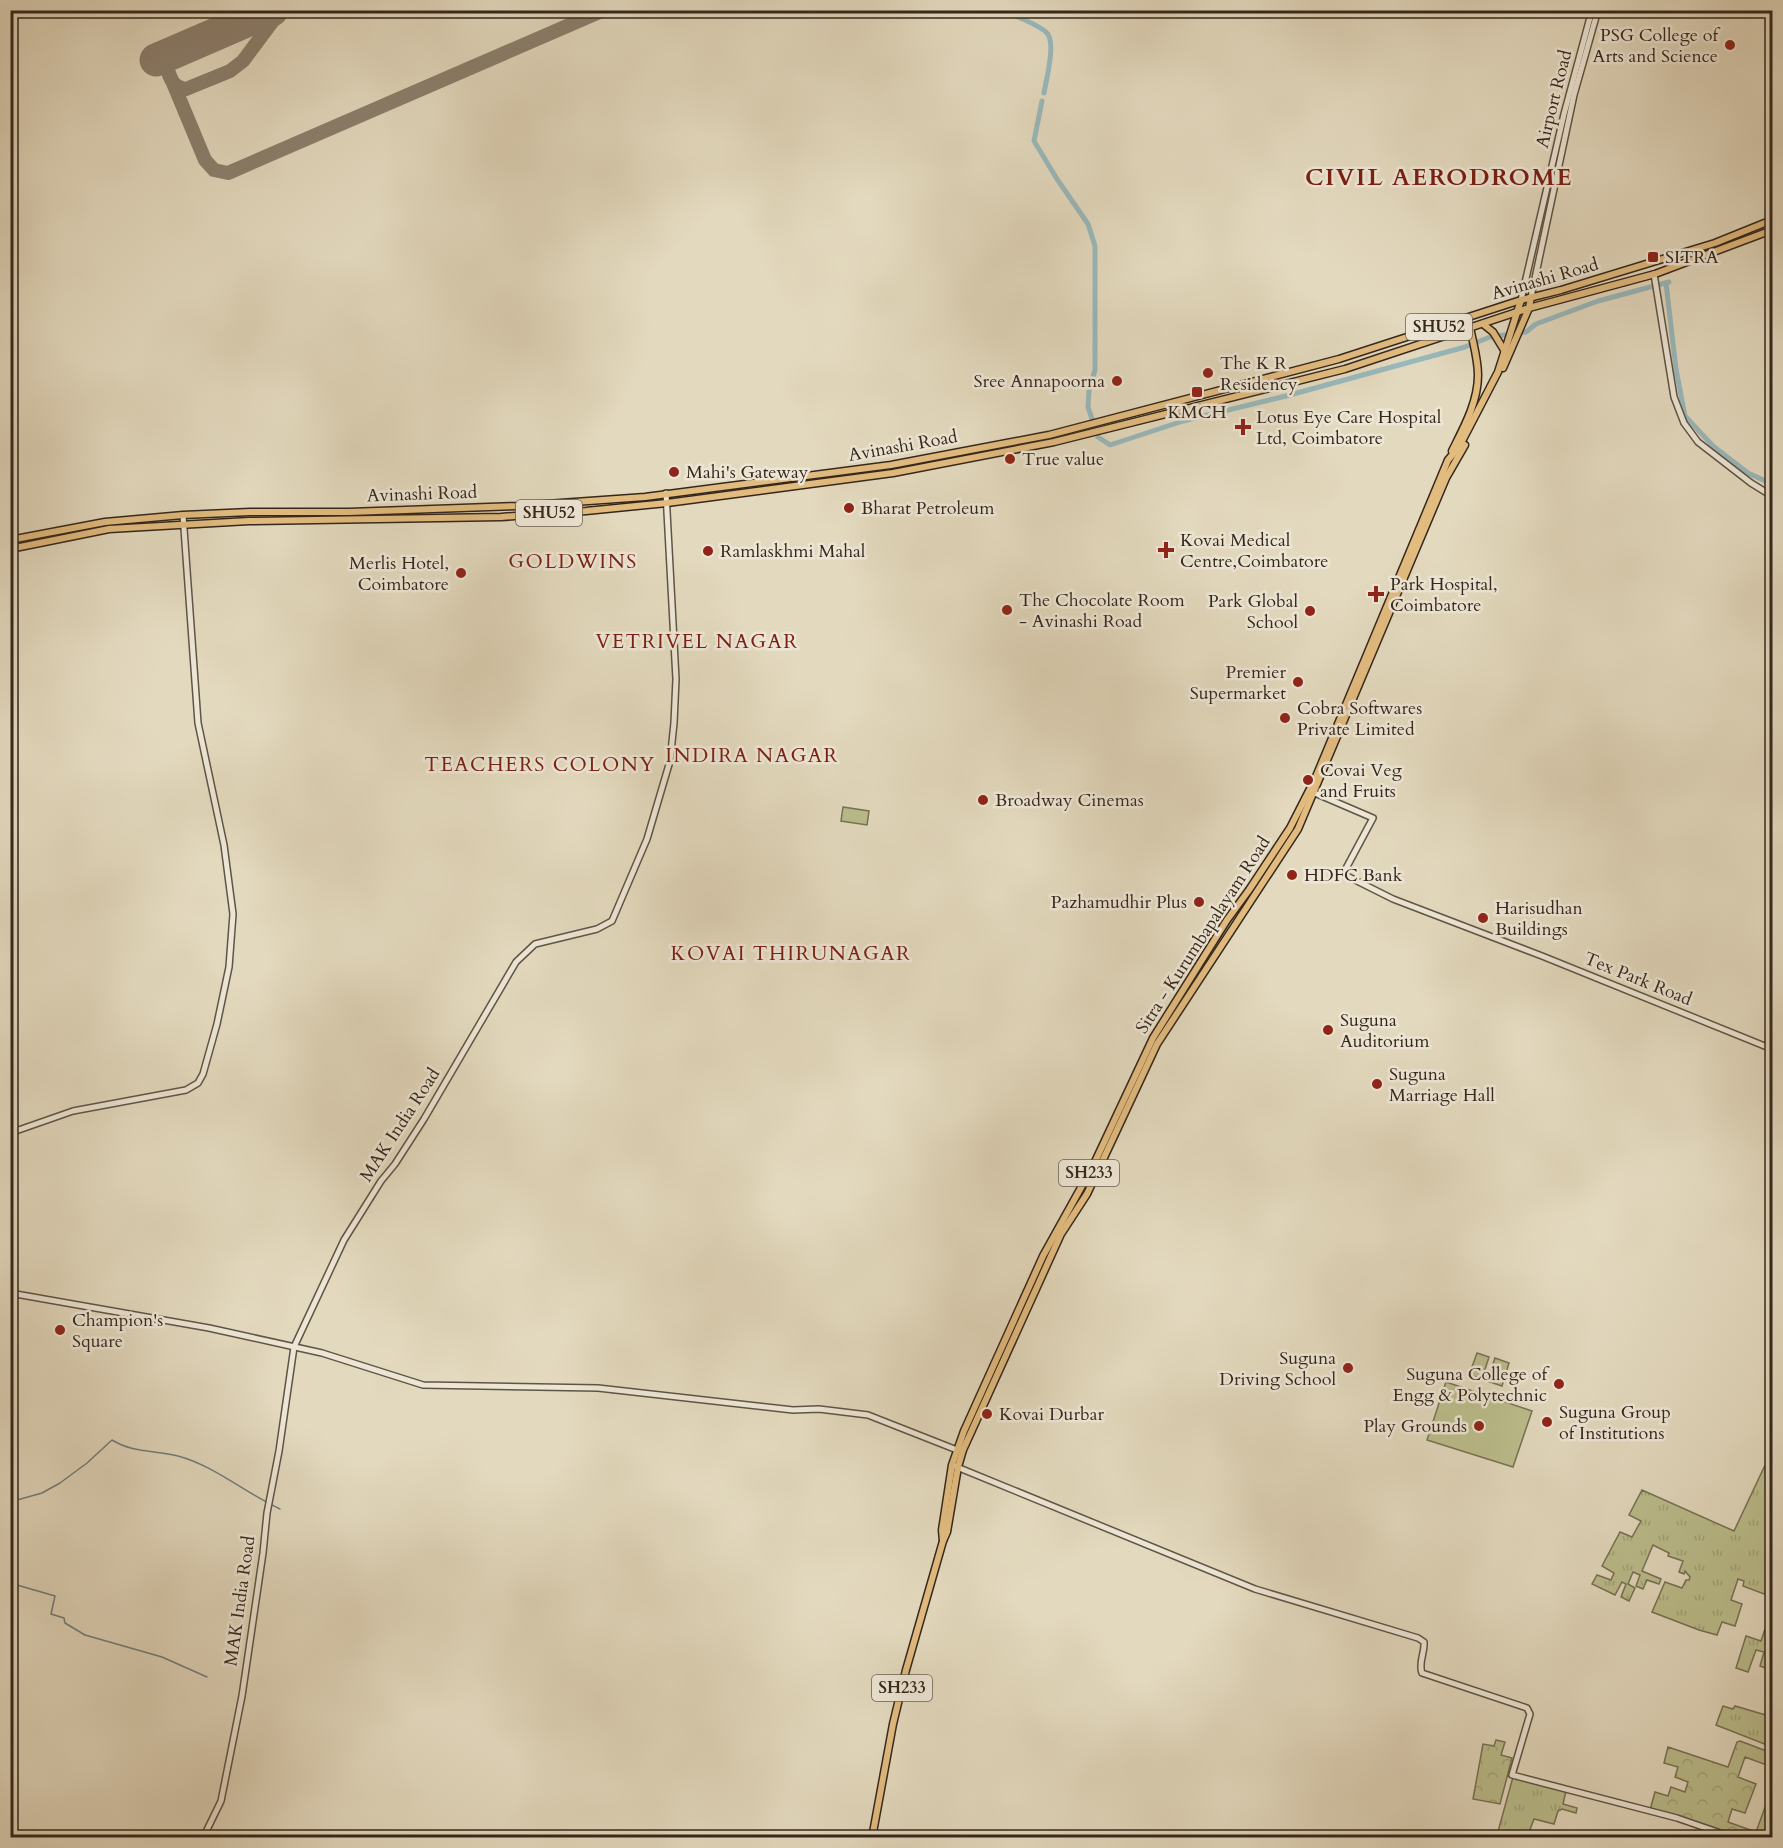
<svg xmlns="http://www.w3.org/2000/svg" width="1783" height="1848" viewBox="0 0 1783 1848" font-family="Cardo,serif">
<defs>
<pattern id="grass-tufts" width="24" height="20" patternUnits="userSpaceOnUse" patternTransform="scale(1.5)"><rect width="24" height="20" fill="#bbbd8c"/><path d="M3 7l-1-3M5 7V3M7 7l1-3M15 17l-1-3M17 17v-4M19 17l1-3" fill="none" stroke="#a1a278"/></pattern>
<pattern id="forest-crowns" width="20" height="18" patternUnits="userSpaceOnUse" patternTransform="scale(1.5)"><rect width="20" height="18" fill="#bbbd8c"/><path d="M2 6a3 3 0 1 1 6 0M12 15a3 3 0 1 1 6 0" fill="none" stroke="#a1a278"/></pattern>
</defs>
<rect width="100%" height="100%" fill="#e3d9be"/>
<filter id="stains"><feTurbulence type="fractalNoise" baseFrequency=".00333" numOctaves="4"/><feColorMatrix values="0 0 0 0 .2 0 0 0 0 .09 0 0 0 0 .02 0 0 0 .5 -.17"/></filter>
<radialGradient id="worn" r=".72"><stop offset=".6" stop-color="#630" stop-opacity="0"/><stop offset="1" stop-color="#630" stop-opacity=".3"/></radialGradient>
<!-- grass -->
<g fill="url(#grass-tufts)" stroke="#787254" stroke-width="1.5">
<path d="M1767,1461L1772,1463V1597L1743,1586L1744,1581L1738,1579L1731,1600L1742,1604L1735,1626L1722,1622L1717,1635L1699,1630L1652,1612L1665,1582L1682,1588L1686,1580H1689L1690,1577L1685,1571L1684,1574L1679,1572L1683,1561L1668,1556L1669,1553L1653,1545L1642,1571L1661,1579L1659,1584L1647,1580L1643,1589L1636,1586L1640,1575L1633,1572L1628,1584L1635,1588L1629,1601L1621,1597L1626,1584L1622,1582L1615,1595L1592,1584L1597,1575L1611,1580L1614,1573L1602,1566L1620,1532L1632,1537L1641,1521L1629,1515L1642,1490L1734,1531Z"/>
<path d="M1770,1614L1772,1615V1685L1767,1683L1771,1670L1760,1666L1764,1652L1756,1650L1748,1672L1736,1668L1746,1636L1761,1641Z"/>
<path d="M1723,1706L1733,1709L1735,1706L1769,1716L1772,1707V1747L1716,1725Z"/>
<path d="M1513,1777L1566,1791L1563,1804L1577,1808L1576,1813L1562,1809L1558,1811L1554,1824L1534,1819L1528,1835L1518,1832L1514,1837L1497,1835Z"/>
<path d="M1772,1788V1837H1754L1756,1832Z"/>
</g>
<!-- forest -->
<g fill="url(#forest-crowns)" stroke="#787254" stroke-width="1.5">
<path d="M1496,1740L1505,1742L1501,1755L1512,1758L1500,1804L1473,1799L1483,1744L1494,1746Z"/>
<path d="M1740,1741L1772,1753V1767L1745,1757L1738,1777L1756,1784L1745,1813L1732,1809L1728,1822L1756,1832L1754,1837H1741L1650,1810L1655,1792L1668,1796L1671,1787L1685,1792L1688,1782L1675,1777L1678,1767L1664,1763L1668,1747L1728,1767L1737,1742Z"/>
</g>
<!-- garden -->
<g fill="#bbbd8c" stroke="#787254" stroke-width="1.5">
<path d="M843,807L869,811L867,825L841,821Z"/>
<path d="M1477,1353L1489,1357L1482,1379L1469,1375Z"/>
<path d="M1495,1358L1509,1363L1502,1386L1487,1381Z"/>
<path d="M1446,1382L1532,1411L1513,1467L1427,1440Z"/>
</g>
<g fill="none" stroke-linecap="round" stroke-linejoin="round">
<!-- stream -->
<g stroke="#717e7c" stroke-width="1.5">
<path d="M10,1502L42,1493L60,1483L87,1463L112,1440C133,1453 155,1450 178,1456C215,1466 245,1493 280,1509"/>
<path d="M10,1583L55,1596L51,1614L64,1618L65,1623L85,1635L162,1657L207,1677"/>
</g>
<!-- canal -->
<g stroke="#99b8bb" stroke-width="5">
<path d="M1002,10C1014,16 1036,23 1046,32C1057,41 1046,80 1044,93"/>
<path d="M1042,101L1034,141L1057,179L1088,224L1095,246V370L1089,391L1088,407L1098,437L1110,445L1183,421L1286,396L1465,347L1490,337L1526,332L1536,324L1598,301L1669,282"/>
<path d="M1666,283L1676,369L1685,416L1713,446L1748,473L1772,484"/>
</g>
<!-- taxiway -->
<g stroke="#8c806e" stroke-width="14">
<path d="M219,33C207,36 193,34 182,41C163,53 162,85 186,89L230,71L243,61L281,10"/>
<path d="M168,71L205,160L214,170L228,173L604,10"/>
</g>
<!-- runway -->
<path stroke="#8c806e" stroke-width="33" d="M156,60L272,10"/>
<!-- tertiary casing -->
<g stroke="#605445" stroke-width="8">
<g id="tertiary">
<path d="M1654,274L1674,397L1684,423L1698,442L1751,483L1772,496"/>
<path d="M1531,297L1574,95L1598,10"/>
<path d="M1521,300L1564,114L1592,10"/>
<path d="M1310,791L1373,818L1343,874L1393,899L1542,956L1772,1049"/>
<path d="M10,1133L73,1111L186,1090L198,1083L203,1074L217,1024L229,967L233,914L224,845L198,723L183,515"/>
<path d="M10,1293L209,1328L322,1353L423,1385L598,1388L793,1410L819,1409L868,1415L957,1450"/>
<path d="M952,1465L1255,1589L1418,1638L1424,1642C1425,1653 1418,1663 1422,1673L1527,1708L1530,1714L1512,1775L1677,1818L1735,1838"/>
<path d="M203,1838L221,1801L242,1696L263,1553L267,1513L279,1451L294,1347L344,1240L381,1181L395,1164L424,1119L516,962L535,944L597,929L612,921L647,839L670,761L674,723L676,679L666,493"/>
</g>
</g>
<!-- primary casing -->
<g stroke="#35271d" stroke-width="9">
<g id="primary">
<path d="M1483,324L1493,332L1504,350"/>
<path d="M1503,368L1529,308L1531,297"/>
<path d="M1452,451C1464,427 1478,402 1478,375C1478,359 1473,343 1470,327"/>
<path d="M10,540L105,522L183,515L250,512H349L518,506L645,497L891,465L1049,435L1339,359L1521,300L1561,290L1715,243L1772,220"/>
<path d="M10,549L109,529L249,521L501,517L586,511L667,503L893,473L1054,442L1345,369L1529,308L1655,274L1772,230"/>
<path d="M943,1541L947,1532L958,1467L963,1450L1061,1234L1087,1194L1157,1044L1298,829L1446,478L1465,445"/>
<path d="M872,1838L893,1724L906,1670L943,1541L942,1530L952,1465L964,1431L1043,1256L1093,1166L1153,1038L1227,920L1249,890L1290,828L1315,779L1448,460L1459,447L1498,372L1521,300"/>
</g>
</g>
<!-- tertiary -->
<use href="#tertiary" stroke="#ede6d5" stroke-width="5"/>
<!-- primary -->
<use href="#primary" stroke="#e2bc7f" stroke-width="6"/>
</g>
<!-- markers -->
<g fill="#8f2418" stroke="#ede6d5" stroke-width="2">
<circle cx="1730" cy="45" r="6"/>
<rect x="1647" y="251" width="12" height="12" rx="3"/>
<circle cx="1208" cy="373" r="6"/>
<circle cx="1117" cy="381" r="6"/>
<rect x="1191" y="386" width="12" height="12" rx="3"/>
<path d="M1240 418h6v6h6v6h-6v6h-6v-6h-6v-6h6z"/>
<circle cx="1010" cy="459" r="6"/>
<circle cx="674" cy="472" r="6"/>
<circle cx="849" cy="508" r="6"/>
<path d="M1163 541h6v6h6v6h-6v6h-6v-6h-6v-6h6z"/>
<circle cx="708" cy="551" r="6"/>
<circle cx="461" cy="573" r="6"/>
<path d="M1373 585h6v6h6v6h-6v6h-6v-6h-6v-6h6z"/>
<circle cx="1007" cy="610" r="6"/>
<circle cx="1310" cy="611" r="6"/>
<circle cx="1298" cy="682" r="6"/>
<circle cx="1285" cy="718" r="6"/>
<circle cx="1308" cy="780" r="6"/>
<circle cx="983" cy="800" r="6"/>
<circle cx="1292" cy="875" r="6"/>
<circle cx="1199" cy="902" r="6"/>
<circle cx="1483" cy="918" r="6"/>
<circle cx="1328" cy="1030" r="6"/>
<circle cx="1377" cy="1084" r="6"/>
<circle cx="60" cy="1330" r="6"/>
<circle cx="1348" cy="1368" r="6"/>
<circle cx="1559" cy="1384" r="6"/>
<circle cx="987" cy="1414" r="6"/>
<circle cx="1547" cy="1422" r="6"/>
<circle cx="1479" cy="1426" r="6"/>
</g>
<g text-anchor="middle" dominant-baseline="central" stroke-width="5" stroke-linejoin="round" paint-order="stroke">
<!-- shield labels -->
<g fill="#ede6d5" stroke="#6c6054" stroke-width="1.5">
<rect x="1406" y="314" width="66" height="26" rx="4.5"/>
<rect x="516" y="500" width="66" height="26" rx="4.5"/>
<rect x="1059" y="1160" width="60" height="26" rx="4.5"/>
<rect x="872" y="1675" width="60" height="26" rx="4.5"/>
</g>
<g font-size="16" font-weight="bold" fill="#35271d">
<text x="1439" y="327">SHU52</text>
<text x="549" y="513">SHU52</text>
<text x="1089" y="1173">SH233</text>
<text x="902" y="1688">SH233</text>
</g>
<!-- poi labels -->
<g font-size="18" fill="#35271d" stroke="#ede6d5" text-anchor="start">
<text x="1718" y="35" text-anchor="end">PSG College of<tspan x="1718" dy="21">Arts and Science</tspan></text>
<text x="1665" y="257">SITRA</text>
<text x="1220" y="363">The K R<tspan x="1220" dy="21">Residency</tspan></text>
<text x="1105" y="381" text-anchor="end">Sree Annapoorna</text>
<text x="1197" y="412" text-anchor="middle">KMCH</text>
<text x="1256" y="417">Lotus Eye Care Hospital<tspan x="1256" dy="21">Ltd, Coimbatore</tspan></text>
<text x="1022" y="459">True value</text>
<text x="686" y="472">Mahi's Gateway</text>
<text x="861" y="508">Bharat Petroleum</text>
<text x="1180" y="540">Kovai Medical<tspan x="1180" dy="21">Centre,Coimbatore</tspan></text>
<text x="720" y="551">Ramlaskhmi Mahal</text>
<text x="449" y="563" text-anchor="end">Merlis Hotel,<tspan x="449" dy="21">Coimbatore</tspan></text>
<text x="1390" y="584">Park Hospital,<tspan x="1390" dy="21">Coimbatore</tspan></text>
<text x="1019" y="600">The Chocolate Room<tspan x="1019" dy="21">- Avinashi Road</tspan></text>
<text x="1298" y="601" text-anchor="end">Park Global<tspan x="1298" dy="21">School</tspan></text>
<text x="1286" y="672" text-anchor="end">Premier<tspan x="1286" dy="21">Supermarket</tspan></text>
<text x="1297" y="708">Cobra Softwares<tspan x="1297" dy="21">Private Limited</tspan></text>
<text x="1320" y="770">Covai Veg<tspan x="1320" dy="21">and Fruits</tspan></text>
<text x="995" y="800">Broadway Cinemas</text>
<text x="1304" y="875">HDFC Bank</text>
<text x="1187" y="902" text-anchor="end">Pazhamudhir Plus</text>
<text x="1495" y="908">Harisudhan<tspan x="1495" dy="21">Buildings</tspan></text>
<text x="1340" y="1020">Suguna<tspan x="1340" dy="21">Auditorium</tspan></text>
<text x="1389" y="1074">Suguna<tspan x="1389" dy="21">Marriage Hall</tspan></text>
<text x="72" y="1320">Champion's<tspan x="72" dy="21">Square</tspan></text>
<text x="1336" y="1358" text-anchor="end">Suguna<tspan x="1336" dy="21">Driving School</tspan></text>
<text x="1547" y="1374" text-anchor="end">Suguna College of<tspan x="1547" dy="21">Engg &amp; Polytechnic</tspan></text>
<text x="1559" y="1412">Suguna Group<tspan x="1559" dy="21">of Institutions</tspan></text>
<text x="999" y="1414">Kovai Durbar</text>
<text x="1467" y="1426" text-anchor="end">Play Grounds</text>
</g>
<!-- street labels -->
<g font-size="18" fill="#35271d" stroke="#ede6d5">
<text transform="translate(1554 99) rotate(-76)">Airport Road</text>
<text transform="translate(1545 279) rotate(-16)">Avinashi Road</text>
<text transform="translate(903 446) rotate(-10)">Avinashi Road</text>
<text transform="translate(422 494) rotate(-2)">Avinashi Road</text>
<text transform="translate(1203 935) rotate(-57)">Sitra - Kurumbapalayam Road</text>
<text transform="translate(1638 979) rotate(22)">Tex Park Road</text>
<text transform="translate(400 1125) rotate(-57)">MAK India Road</text>
<text transform="translate(240 1601) rotate(-82)">MAK India Road</text>
</g>
<!-- neighbourhood labels -->
<g font-size="20" letter-spacing="1.5" fill="#7a1f14" stroke="#ede6d5">
<text x="573" y="561">GOLDWINS</text>
<text x="697" y="641">VETRIVEL NAGAR</text>
<text x="752" y="755">INDIRA NAGAR</text>
<text x="540" y="764">TEACHERS COLONY</text>
<text x="791" y="953">KOVAI THIRUNAGAR</text>
</g>
<!-- district labels -->
<g font-size="24" font-weight="bold" letter-spacing="1.5" fill="#7a1f14" stroke="#ede6d5">
<text x="1439" y="177">CIVIL AERODROME</text>
</g>
</g>
<!-- margin -->
<rect width="1783" height="1848" fill="none" stroke="#e3d9be" stroke-width="36"/>
<rect x="12" y="12" width="1759" height="1824" fill="none" stroke="#35271d" stroke-width="3"/>
<rect x="18" y="18" width="1747" height="1812" fill="none" stroke="#35271d" stroke-width="1.5"/>
<rect width="100%" height="100%" filter="url(#stains)"/>
<rect width="100%" height="100%" fill="url(#worn)"/>
</svg>
